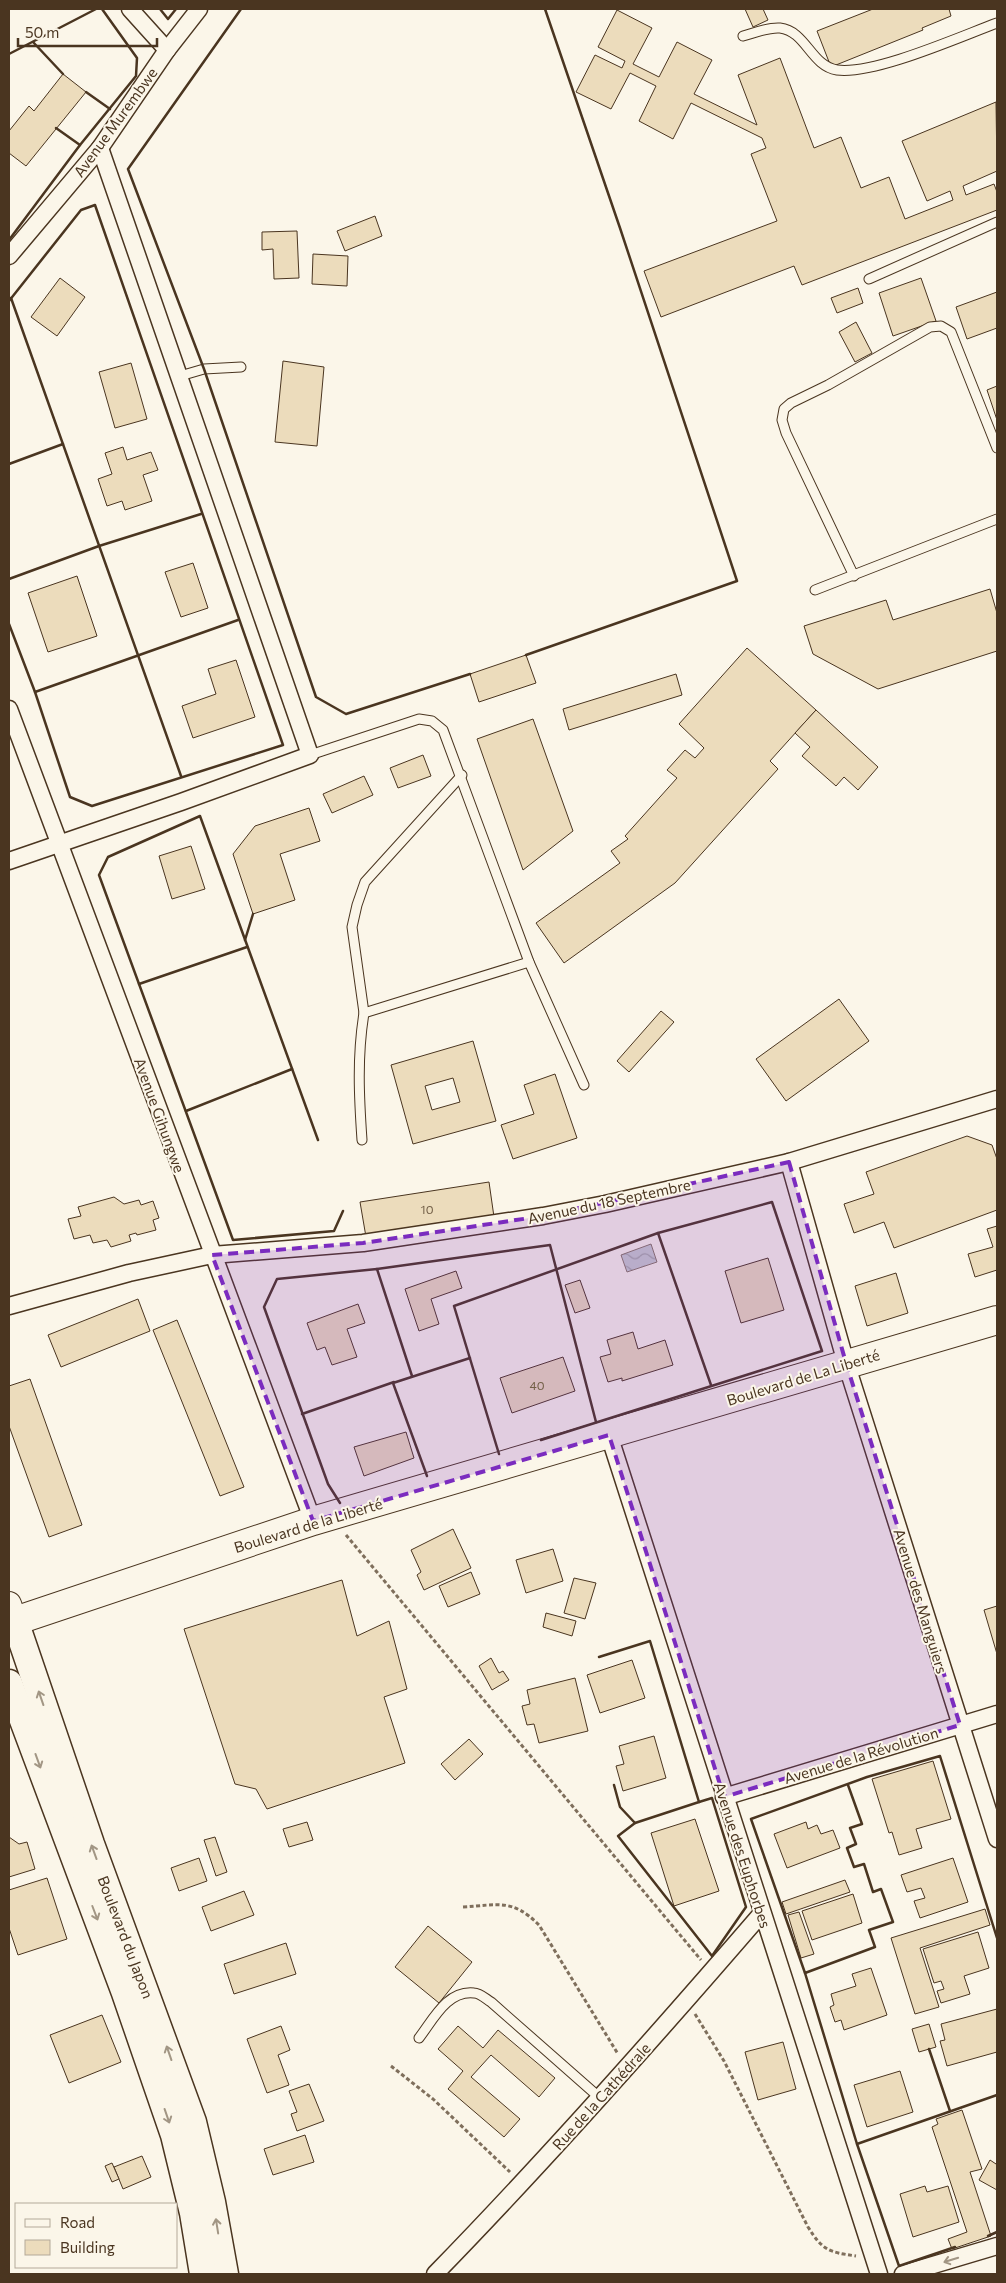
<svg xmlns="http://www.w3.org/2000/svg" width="1006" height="2283" viewBox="0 0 1006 2283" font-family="Commissioner,sans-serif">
<defs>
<pattern id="water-waves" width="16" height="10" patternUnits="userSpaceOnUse" patternTransform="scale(1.25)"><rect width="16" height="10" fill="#c9cecd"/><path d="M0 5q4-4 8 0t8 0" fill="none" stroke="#a5a8a6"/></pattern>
</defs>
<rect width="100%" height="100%" fill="#fbf6e9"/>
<!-- water -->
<path fill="url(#water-waves)" stroke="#887966" d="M651,1244L657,1262L627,1272L621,1255Z"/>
<!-- building -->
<g fill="#ecdcbc" stroke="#4a3520" fill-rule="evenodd">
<path d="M745,9H763L768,20L753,27Z"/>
<path d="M873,9H949L951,16L922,28L923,30L831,67L817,31Z"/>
<path d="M617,10L652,28L633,64L659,77L677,42L712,60L694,94L757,125L738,75L780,58L814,148L841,137L861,188L889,177L905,219L953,200L950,191L927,201L902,141L996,102L997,171L963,186L966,195L994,184L997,192V210L802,285L794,266L661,317L644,271L777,221L751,154L766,148L762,138L691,103L673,139L639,121L656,86L630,73L611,109L576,92L595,55L622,68L625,61L598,47Z"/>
<path d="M63,74L86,92L26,166L9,153V131L29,106L34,111Z"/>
<path d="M375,216L382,236L345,251L337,231Z"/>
<path d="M297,231L299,278L274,279L273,249L262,250V232Z"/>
<path d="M313,254L348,256L347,286L312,284Z"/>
<path d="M60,278L85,297L57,336L31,317Z"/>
<path d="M921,278L936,321L893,336L879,293Z"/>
<path d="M858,288L863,303L837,313L831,298Z"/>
<path d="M997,292V328L967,339L956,307Z"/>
<path d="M856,322L872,353L855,362L839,332Z"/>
<path d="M283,361L324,367L317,446L275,442Z"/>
<path d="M131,363L147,419L115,428L99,372Z"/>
<path d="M997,386V420L987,390Z"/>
<path d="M123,447L127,460L151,452L158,470L143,475L152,501L125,510L122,501L107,506L98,479L112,474L105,453Z"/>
<path d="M193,563L208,608L181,617L165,572Z"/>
<path d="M77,576L97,636L48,652L28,593Z"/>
<path d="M990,589L997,613V651L878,689L813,654L804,626L886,600L893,620Z"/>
<path d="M747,648L816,710L770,761L778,769L675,883L564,963L536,923L620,863L611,851L628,839L625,836L677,778L667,770L685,750L695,758L704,748L679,724Z"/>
<path d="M526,655L536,683L479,702L470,674Z"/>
<path d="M236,660L255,717L193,738L182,706L216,694L208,669Z"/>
<path d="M676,674L682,695L569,730L563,709Z"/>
<path d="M816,710L878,767L858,790L844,777L836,786L802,756L810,747L795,733Z"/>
<path d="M533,719L573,831L523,870L477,739Z"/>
<path d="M423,755L431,776L398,788L390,768Z"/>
<path d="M364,776L373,795L332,813L323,794Z"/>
<path d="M309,808L320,841L280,854L295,900L253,914L233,854L255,826Z"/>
<path d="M191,846L205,889L172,899L159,856Z"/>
<path d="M839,999L869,1041L786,1101L756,1059Z"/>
<path d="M661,1011L674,1022L629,1072L617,1061Z"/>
<path d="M473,1041L496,1121L413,1144L391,1065ZM453,1078L460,1102L432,1110L425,1086Z"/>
<path d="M555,1074L577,1138L513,1159L501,1125L534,1114L524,1085Z"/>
<path d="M967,1136L992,1145L997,1159V1210L894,1248L884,1222L854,1233L844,1204L874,1194L866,1172Z"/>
<path d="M489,1182L494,1217L366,1237L360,1202Z"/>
<path d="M114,1197L124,1204L139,1200L141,1205L153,1201L159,1218L153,1220L156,1230L137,1235L136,1233L129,1235L131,1241L111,1247L107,1240L93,1243L90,1235L74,1239L68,1219L81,1216L78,1207Z"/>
<path d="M997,1226V1270L975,1277L968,1254L993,1247L987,1229Z"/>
<path d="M768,1258L784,1310L741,1323L725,1271Z"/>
<path d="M456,1271L462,1288L431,1299L439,1324L419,1331L405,1289Z"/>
<path d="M896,1273L908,1313L867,1326L855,1286Z"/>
<path d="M580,1280L590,1308L575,1313L565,1285Z"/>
<path d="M138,1299L150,1331L61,1367L48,1335Z"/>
<path d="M358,1304L365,1323L347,1329L357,1357L332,1365L325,1347L317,1350L307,1323Z"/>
<path d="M177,1320L244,1487L220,1496L153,1330Z"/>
<path d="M633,1332L638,1349L665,1340L673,1365L622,1381V1378L608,1382L600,1357L611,1354L607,1340Z"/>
<path d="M563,1357L575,1391L512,1413L500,1378Z"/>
<path d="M30,1379L82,1525L49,1537L9,1426V1386Z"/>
<path d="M406,1432L414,1458L364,1476L354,1447Z"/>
<path d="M453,1529L471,1568L424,1590L417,1575L421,1572L411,1550Z"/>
<path d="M553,1549L563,1581L526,1593L516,1560Z"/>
<path d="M471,1572L480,1594L448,1607L439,1586Z"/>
<path d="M574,1578L596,1583L585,1619L564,1613Z"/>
<path d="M342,1580L357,1636L389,1621L407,1689L384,1697L405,1763L267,1809L256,1789L235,1784L184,1629Z"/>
<path d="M997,1606V1654L984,1610Z"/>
<path d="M546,1613L576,1621L572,1636L543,1627Z"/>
<path d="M491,1658L499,1673L503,1671L509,1680L492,1690L479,1666Z"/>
<path d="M632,1660L645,1698L600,1713L587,1675Z"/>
<path d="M575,1678L588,1731L539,1743L534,1724L527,1725L522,1706L530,1704L527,1690Z"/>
<path d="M654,1736L666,1778L623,1791L616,1766L624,1764L619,1746Z"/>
<path d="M469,1739L483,1754L455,1780L441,1764Z"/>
<path d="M933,1761L951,1819L916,1829L922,1848L899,1855L892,1832L889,1833L872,1779Z"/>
<path d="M695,1819L719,1891L674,1906L651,1833Z"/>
<path d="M307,1822L313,1840L289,1847L283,1829Z"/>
<path d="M806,1822L808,1829L817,1825L821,1834L833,1830L840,1848L787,1868L774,1834Z"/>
<path d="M9,1837L19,1844L27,1842L35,1869L9,1877Z"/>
<path d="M215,1837L227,1872L216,1876L204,1840Z"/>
<path d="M199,1858L207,1881L179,1891L171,1868Z"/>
<path d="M953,1858L968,1902L920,1918L914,1901L925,1898L921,1888L907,1892L901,1875Z"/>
<path d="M47,1878L67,1939L18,1955L9,1928V1890Z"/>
<path d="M845,1880L850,1892L786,1914L782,1902Z"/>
<path d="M244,1891L254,1915L211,1931L202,1907Z"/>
<path d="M853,1894L862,1923L812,1940L802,1911Z"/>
<path d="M985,1909L990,1925L920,1948L939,2007L915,2014L891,1938Z"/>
<path d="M799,1912L814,1954L801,1958L788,1915Z"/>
<path d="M428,1926L472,1962L439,2003L395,1967Z"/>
<path d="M978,1932L989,1968L964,1976L970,1994L941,2003L937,1991L944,1989L941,1981L934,1983L923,1949Z"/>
<path d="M286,1943L296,1974L234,1994L224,1964Z"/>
<path d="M871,1968L887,2015L844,2030L841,2020L835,2022L830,2007L834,2005L831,1994L856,1986L852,1974Z"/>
<path d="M997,2009V2052L947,2066L940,2041L945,2040L941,2024Z"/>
<path d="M102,2015L121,2062L69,2083L50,2035Z"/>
<path d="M929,2024L936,2047L919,2052L912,2029Z"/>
<path d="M281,2026L290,2050L278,2055L289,2085L267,2093L247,2039Z"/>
<path d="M458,2026L483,2048L498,2030L555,2078L539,2097L491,2055L471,2077L520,2119L504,2137L448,2089L463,2071L438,2049Z"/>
<path d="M783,2042L796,2089L758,2100L745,2052Z"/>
<path d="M900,2071L913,2112L867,2127L854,2085Z"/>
<path d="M309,2084L324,2121L297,2131L291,2114L297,2112L289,2091Z"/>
<path d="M962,2110L982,2169L970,2172L991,2236L952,2249L948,2239L967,2232L932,2127L938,2124L936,2119Z"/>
<path d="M305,2135L314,2162L273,2175L264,2149Z"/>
<path d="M142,2156L151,2177L123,2189L114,2167Z"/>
<path d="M990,2160L996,2164L997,2161V2190L979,2180Z"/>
<path d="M112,2163L119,2179L112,2182L105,2166Z"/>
<path d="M925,2186L927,2192L948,2186L959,2222L913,2237L900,2194Z"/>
</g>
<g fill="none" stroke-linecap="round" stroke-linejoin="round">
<!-- service casing -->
<g stroke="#4a3520" stroke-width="11">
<g id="service">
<path d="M743,36C754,33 768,27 780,28C806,31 811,66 837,70C874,75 959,37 997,23"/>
<path d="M869,279L997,222"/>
<path d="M180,376L204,369L241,367"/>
<path d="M854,576L786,433L782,420L784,409L791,403L828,385L930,327L941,326L951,332L997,448"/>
<path d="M815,590L997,519"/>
<path d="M310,755L419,719L432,721L443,730L529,962L584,1085"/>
<path d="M462,775L365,882L357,905L352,927L364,1013L529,962"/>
<path d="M362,1140C359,1097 357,1056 364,1013"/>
<path d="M419,2038C433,2020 447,1990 474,1993C480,1993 486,1999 491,2002L600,2098"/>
</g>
</g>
<!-- minor casing -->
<g stroke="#4a3520" stroke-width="19">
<g id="minor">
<path d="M130,9L167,50"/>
<path d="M9,256L100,148L167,50L199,9"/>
<path d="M9,709L313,1521"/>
<path d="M9,861L181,802L310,755L100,148"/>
<path d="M789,1162L846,1363L997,1839"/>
<path d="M9,1306L129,1273L212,1255L363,1243L543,1216L605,1204L789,1162L997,1099"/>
<path d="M609,1435L879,2274"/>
<path d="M724,1797L997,1714"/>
<path d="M435,2274C549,2157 656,2036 762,1913"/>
<path d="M903,2274L997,2246"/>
</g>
</g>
<!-- secondary casing -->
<g stroke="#4a3520" stroke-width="26">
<path id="secondary" d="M9,1604L15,1621"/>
</g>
<!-- primary casing -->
<g stroke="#4a3520" stroke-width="29">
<g id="primary">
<path d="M15,1621L91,1844L193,2122L212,2202L225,2274"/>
<path d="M9,1683L125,1993L174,2135L193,2213L203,2274"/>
</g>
</g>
<!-- trunk casing -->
<g stroke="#4a3520" stroke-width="30">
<path id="trunk" d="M9,1623L313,1521L997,1320"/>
</g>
<!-- path -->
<g stroke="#7f6f5c" stroke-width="3" stroke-dasharray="4 2.5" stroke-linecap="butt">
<path d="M346,1535L701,1960"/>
<path d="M463,1907C498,1905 512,1898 539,1925L618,2054"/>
<path d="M695,2014L724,2061L808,2227C823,2251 829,2252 856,2256"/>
<path d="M391,2066L433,2099L510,2172"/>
</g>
<!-- service -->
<use href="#service" stroke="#fbf6e9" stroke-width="9"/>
<!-- minor -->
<use href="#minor" stroke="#fbf6e9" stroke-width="16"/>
<!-- secondary -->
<use href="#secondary" stroke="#fbf6e9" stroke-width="24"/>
<!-- primary -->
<use href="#primary" stroke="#fbf6e9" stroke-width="26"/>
<!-- trunk -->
<use href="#trunk" stroke="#fbf6e9" stroke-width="28"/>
<!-- wall -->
<g stroke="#4a3520" stroke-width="2.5">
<path d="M160,9L168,19L176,9"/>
<path d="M241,9L128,169L204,369L316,697L346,714L470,674"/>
<path d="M33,42L63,74"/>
<path d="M9,54L96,9"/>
<path d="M86,92L110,109"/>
<path d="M56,128L80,145"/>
<path d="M9,240L80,145L136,76L137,58L102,9"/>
<path d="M11,298L181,776"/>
<path d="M9,301L81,210L95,205L283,745L92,806L70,797L35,692L9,624"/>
<path d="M9,464L63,444"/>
<path d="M9,579L99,546L201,514"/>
<path d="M526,655L737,581L620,228L545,9"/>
<path d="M35,692L238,620"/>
<path d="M245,940L253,914"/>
<path d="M139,984L247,947"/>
<path d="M186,1111L292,1069"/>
<path d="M318,1140L200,816L108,857L99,875L233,1240L334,1231L343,1211"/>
<path d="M377,1269L550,1245L596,1422"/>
<path d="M302,1414L394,1382"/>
<path d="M541,1440L822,1351L772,1202L658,1233L711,1385"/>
<path d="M499,1454L454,1306L658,1233"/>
<path d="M427,1476L393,1383L470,1358"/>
<path d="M340,1503L328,1484L264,1307L277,1279L377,1269L412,1376"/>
<path d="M599,1657L650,1641L699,1802L635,1823L620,1807L614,1785"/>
<path d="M848,1785L862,1824L850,1828L856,1844L847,1848L854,1867L864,1864L873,1892L881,1889L893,1922L869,1930L875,1947L805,1973L751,1819L867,1777L940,1756L997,1938"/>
<path d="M635,1823L618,1836L712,1956L746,1907L712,1798L699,1802"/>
<path d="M805,1973L857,2144"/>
<path d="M929,2049L950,2111"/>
<path d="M988,2236L997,2232"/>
<path d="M955,2247L899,2266L857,2144L997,2095"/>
</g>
</g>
<!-- one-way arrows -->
<defs><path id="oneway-shaft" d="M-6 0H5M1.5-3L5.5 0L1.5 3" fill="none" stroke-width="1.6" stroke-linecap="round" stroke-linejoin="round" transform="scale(1.25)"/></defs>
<g stroke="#a29684">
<use href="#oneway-shaft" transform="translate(41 1698) rotate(-109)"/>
<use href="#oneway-shaft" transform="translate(38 1761) rotate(70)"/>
<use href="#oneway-shaft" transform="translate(94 1852) rotate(-110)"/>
<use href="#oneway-shaft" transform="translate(95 1913) rotate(69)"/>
<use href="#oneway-shaft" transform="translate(169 2053) rotate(-109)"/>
<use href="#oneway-shaft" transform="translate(167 2116) rotate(71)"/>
<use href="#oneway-shaft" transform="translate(217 2226) rotate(-99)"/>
<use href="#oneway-shaft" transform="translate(951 2260) rotate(163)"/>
</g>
<!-- marked area -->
<path fill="#7b2cbf" fill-opacity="0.2" stroke="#7b2cbf" stroke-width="4" stroke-dasharray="10 6" stroke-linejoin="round" d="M789,1162L846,1363L960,1725L724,1797L609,1435L313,1521L212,1255L363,1243L543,1216Z"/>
<g text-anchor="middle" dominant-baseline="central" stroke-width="4" stroke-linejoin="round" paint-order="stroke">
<!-- number labels -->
<g font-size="12" fill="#725f47">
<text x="427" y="1209">10</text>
<text x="537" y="1385">40</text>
</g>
<!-- street labels -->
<g font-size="15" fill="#4a3520" stroke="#fbf6e9">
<text transform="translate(115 122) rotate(-54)">Avenue Murembwe</text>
<text transform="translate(160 1115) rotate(70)">Avenue Gihungwe</text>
<text transform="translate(609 1201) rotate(-12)">Avenue du 18 Septembre</text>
<text transform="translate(803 1377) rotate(-17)">Boulevard de La Liberté</text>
<text transform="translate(308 1525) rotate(-17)">Boulevard de la Liberté</text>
<text transform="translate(921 1601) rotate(73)">Avenue des Manguiers</text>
<text transform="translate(861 1755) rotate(-17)">Avenue de la Révolution</text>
<text transform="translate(743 1855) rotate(72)">Avenue des Euphorbes</text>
<text transform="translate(126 1937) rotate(69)">Boulevard du Japon</text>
<text transform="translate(601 2096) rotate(-48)">Rue de la Cathédrale</text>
</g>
</g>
<!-- border -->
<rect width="1006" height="2283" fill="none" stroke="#4a3520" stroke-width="20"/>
<!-- legend -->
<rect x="15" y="2203" width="162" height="65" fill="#fbf6e9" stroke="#b4a999"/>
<rect x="25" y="2219" width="25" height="8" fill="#fbf6e9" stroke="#b4a999"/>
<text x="60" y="2228" font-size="15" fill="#4a3520">Road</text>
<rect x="25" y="2240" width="25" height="15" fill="#ecdcbc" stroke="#b4a999"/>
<text x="60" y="2253" font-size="15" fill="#4a3520">Building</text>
<!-- scale -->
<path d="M18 38v8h139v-8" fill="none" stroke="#4a3520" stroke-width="2.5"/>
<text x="25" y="38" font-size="15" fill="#4a3520" stroke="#fbf6e9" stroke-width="4" paint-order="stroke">50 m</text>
</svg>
